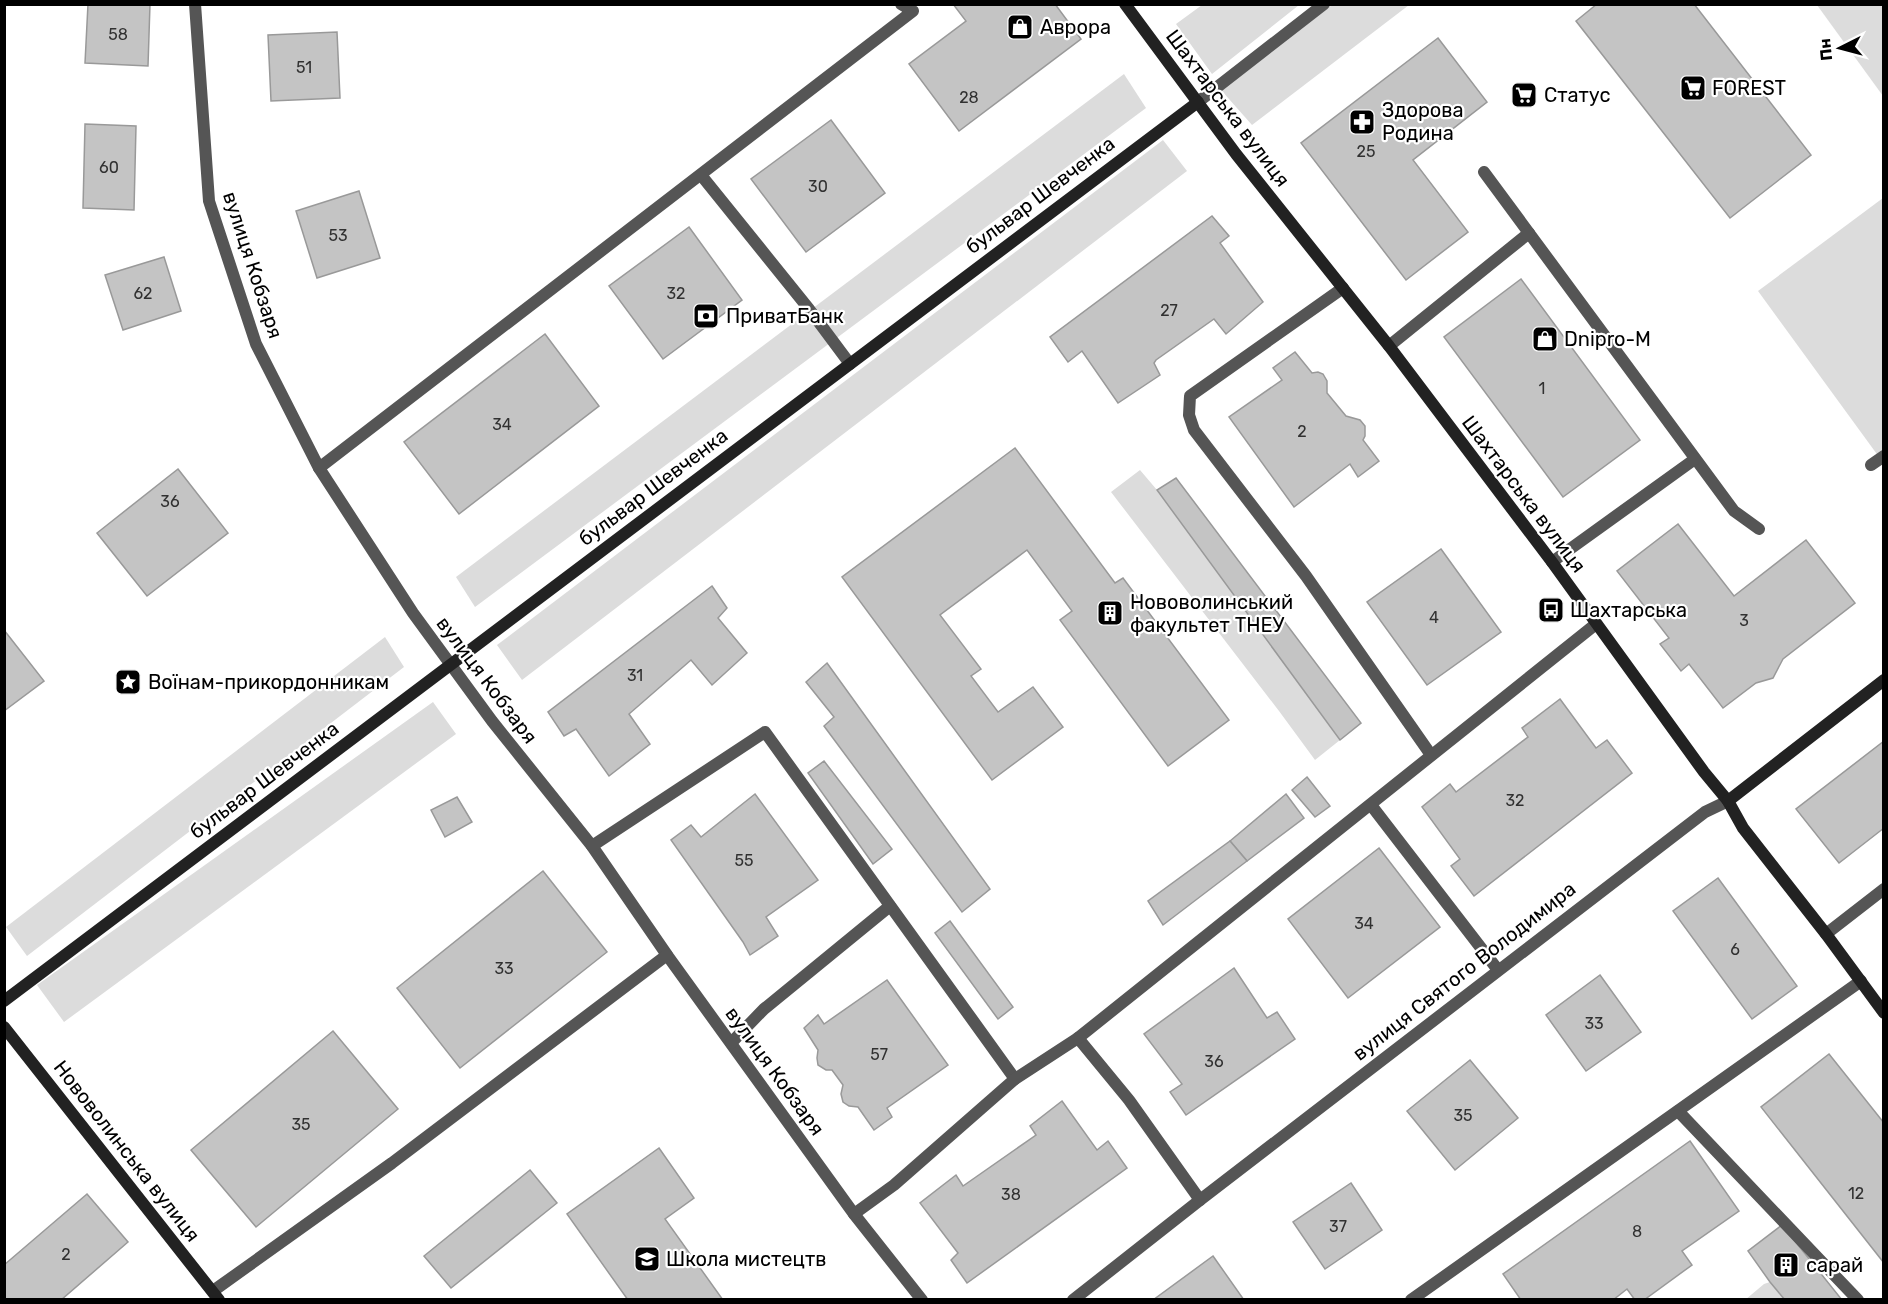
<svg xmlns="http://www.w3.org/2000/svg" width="1888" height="1304" viewBox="0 0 1888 1304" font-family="Rubik,sans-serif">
<rect width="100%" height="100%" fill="#fff"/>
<!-- green -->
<g fill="#dcdcdc">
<path d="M1202,5V4L1299,5L1212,74L1176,24Z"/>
<path d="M1332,5H1409L1252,125L1221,90Z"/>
<path d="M1817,5H1881L1883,8V96Z"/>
<path d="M1124,74L1146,108L475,607L456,577Z"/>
<path d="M1163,140L1187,171L522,680L497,645Z"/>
<path d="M1883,198V453L1879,457L1758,291Z"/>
<path d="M1140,470L1157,490L1340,740L1315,760L1279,711L1111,492Z"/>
<path d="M385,637L404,667L27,956L6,927Z"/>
<path d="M433,702L456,734L64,1022L37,985Z"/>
<path d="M1770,1282L1785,1300H1745L1764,1284Z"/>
</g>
<!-- building -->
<g fill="#c4c4c4" stroke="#999" stroke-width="1.5">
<path d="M88,4H150L148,66L85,63Z"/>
<path d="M953,4H1055L1081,39L959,131L909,64L966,21Z"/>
<path d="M1597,4H1694L1811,155L1730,218L1576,21Z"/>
<path d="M337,32L340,98L271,101L268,35Z"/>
<path d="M1438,38L1487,102L1413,160L1468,232L1406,280L1301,143Z"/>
<path d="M831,120L885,193L806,252L751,179Z"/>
<path d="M85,124L136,126L134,210L83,208Z"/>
<path d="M359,191L380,258L317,278L296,211Z"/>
<path d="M1212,216L1229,236L1220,243L1263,302L1226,334L1214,319L1156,360L1154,363L1160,375L1118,403L1082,351L1068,362L1050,337Z"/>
<path d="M689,227L742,300L663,359L609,286Z"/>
<path d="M164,257L181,311L123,330L105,275Z"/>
<path d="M1521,279L1640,440L1563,497L1444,337Z"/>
<path d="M545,334L599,406L459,514L404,442Z"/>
<path d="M1295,352L1312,373L1318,372L1323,374L1327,381V393L1346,416L1360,420L1365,426V436L1363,440L1379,461L1358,477L1350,464L1294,507L1229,417L1282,380L1273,368Z"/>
<path d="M1015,448L1115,583L1123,578L1229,720L1168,766L1060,620L1072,611L1027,550L940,615L981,669L971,676L998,712L1033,687L1063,727L992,780L842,577Z"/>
<path d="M178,469L228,533L147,596L97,533Z"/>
<path d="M1176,478L1361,723L1340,740L1157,490Z"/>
<path d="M1678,524L1734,596L1806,540L1855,603L1783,659L1773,678L1756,683L1723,708L1689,664L1681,671L1660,644L1669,638L1617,571Z"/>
<path d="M1441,549L1501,632L1427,685L1367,602Z"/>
<path d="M712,586L727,608L718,618L747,653L712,685L691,660L629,714L650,744L609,776L576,729L564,736L548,712Z"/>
<path d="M4,630L44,681L4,711Z"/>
<path d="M827,663L990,889L962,912L824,726L834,717L806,682Z"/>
<path d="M1560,699L1596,748L1607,740L1632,773L1474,896L1451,866L1460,859L1422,807L1450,784L1456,792L1528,737L1522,728Z"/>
<path d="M1884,741V828L1839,863L1796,809Z"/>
<path d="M824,761L892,849L873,864L808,773Z"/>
<path d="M1307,777L1330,806L1315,817L1292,790Z"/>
<path d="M755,794L818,880L766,917L778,936L750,955L743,942L671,840L691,825L701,837Z"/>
<path d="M1286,794L1304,818L1247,861L1230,841Z"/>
<path d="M457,797L472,822L445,837L431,810Z"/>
<path d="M1230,841L1247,861L1163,925L1148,901Z"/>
<path d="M1379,848L1440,927L1348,998L1288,919Z"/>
<path d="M543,871L607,952L460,1068L397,988Z"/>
<path d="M1718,878L1797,986L1752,1019L1673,911Z"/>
<path d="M950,921L1013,1007L998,1019L935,933Z"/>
<path d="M1234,968L1267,1018L1277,1012L1295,1039L1186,1115L1170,1092L1182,1084L1144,1034Z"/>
<path d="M1600,975L1641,1032L1586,1071L1546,1015Z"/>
<path d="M887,980L948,1065L887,1108L892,1117L874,1130L858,1107L849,1106L843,1102L841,1094L843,1085L832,1070H826L818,1065L817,1058L818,1050L804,1028L818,1015L824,1024Z"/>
<path d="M333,1031L398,1109L256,1227L191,1150Z"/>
<path d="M1829,1054L1884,1123V1263L1761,1107Z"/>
<path d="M1470,1060L1518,1118L1455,1170L1407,1111Z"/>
<path d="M1062,1101L1097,1150L1108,1141L1127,1168L967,1283L951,1260L958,1253L920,1203L956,1175L963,1186L1036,1135L1030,1126Z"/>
<path d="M1690,1141L1739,1211L1682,1251L1692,1265L1644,1300H1635L1627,1289L1613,1300H1521L1503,1274Z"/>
<path d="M659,1148L694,1198L665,1219L723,1300H628L567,1214Z"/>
<path d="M530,1170L557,1203L451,1288L424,1256Z"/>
<path d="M1351,1183L1382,1230L1325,1269L1293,1222Z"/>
<path d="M87,1194L128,1242L61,1300H4V1265Z"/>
<path d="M1782,1225L1842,1300H1785L1770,1282L1748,1251Z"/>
<path d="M1213,1256L1244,1300H1153Z"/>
</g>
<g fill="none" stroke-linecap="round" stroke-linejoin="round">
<!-- lane -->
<path stroke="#555" stroke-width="12" d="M1678,1111L1858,1300"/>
<!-- street -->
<g stroke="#555" stroke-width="12">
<path d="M195,4L209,201L256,344L319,468L413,613L492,721L592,846L667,955L854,1214L922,1300"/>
<path d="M1198,102L1324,4"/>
<path d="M1484,172L1734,511L1759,529"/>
<path d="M701,175L809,309L850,364"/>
<path d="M1343,288L1190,396L1189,415L1194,430L1306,576L1431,755"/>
<path d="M1389,346L1529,233"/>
<path d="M1871,465L1884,456"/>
<path d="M319,468L913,11L901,4"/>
<path d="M1552,562L1695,459"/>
<path d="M1371,805L1498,970"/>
<path d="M592,846L765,732L1015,1079"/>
<path d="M1826,934L1884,889"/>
<path d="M1078,1038L1129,1100L1200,1200"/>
<path d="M731,1043L764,1009L890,906"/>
<path d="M854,1214L894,1185L1015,1079L1078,1038L1596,624"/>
<path d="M213,1291L392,1163L667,955"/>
<path d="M1073,1300L1200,1200L1705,812L1728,801"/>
<path d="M1411,1300L1861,981"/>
</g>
<!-- secondary -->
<g stroke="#222" stroke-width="12">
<path d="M1125,4L1236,154L1389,346L1552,562L1704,772L1728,801L1743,828L1826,934L1884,1013"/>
<path d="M1728,801L1884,680"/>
<path d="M4,1001L1198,102"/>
<path d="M4,1027L219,1300"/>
</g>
</g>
<!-- icons -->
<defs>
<g id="shop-square" transform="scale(1.35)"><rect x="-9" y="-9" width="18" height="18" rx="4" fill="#000" stroke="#fff"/><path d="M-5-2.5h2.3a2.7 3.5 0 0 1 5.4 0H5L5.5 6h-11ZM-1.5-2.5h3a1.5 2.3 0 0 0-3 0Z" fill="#fff"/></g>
<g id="supermarket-square" transform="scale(1.35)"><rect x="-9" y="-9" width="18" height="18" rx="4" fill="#000" stroke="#fff"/><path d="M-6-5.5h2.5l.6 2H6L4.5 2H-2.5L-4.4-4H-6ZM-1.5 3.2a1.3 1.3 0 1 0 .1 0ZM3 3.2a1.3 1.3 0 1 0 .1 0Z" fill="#fff"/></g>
<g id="pharmacy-square" transform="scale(1.35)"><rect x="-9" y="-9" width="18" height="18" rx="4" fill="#000" stroke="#fff"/><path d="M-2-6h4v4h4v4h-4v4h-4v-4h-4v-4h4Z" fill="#fff"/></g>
<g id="bank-square" transform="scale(1.35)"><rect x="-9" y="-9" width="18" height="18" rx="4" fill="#000" stroke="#fff"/><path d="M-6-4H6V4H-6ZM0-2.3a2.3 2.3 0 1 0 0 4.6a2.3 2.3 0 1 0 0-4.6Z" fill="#fff"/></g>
<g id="bus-square" transform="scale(1.35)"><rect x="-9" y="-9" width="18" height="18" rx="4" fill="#000" stroke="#fff"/><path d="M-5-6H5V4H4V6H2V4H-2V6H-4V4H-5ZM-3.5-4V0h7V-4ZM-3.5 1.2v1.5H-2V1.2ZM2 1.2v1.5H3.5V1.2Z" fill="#fff"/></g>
<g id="building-square" transform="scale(1.35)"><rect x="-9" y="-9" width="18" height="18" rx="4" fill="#000" stroke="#fff"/><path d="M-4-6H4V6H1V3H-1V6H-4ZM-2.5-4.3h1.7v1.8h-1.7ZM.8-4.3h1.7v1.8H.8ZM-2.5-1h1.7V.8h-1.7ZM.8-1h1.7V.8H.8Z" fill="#fff"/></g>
<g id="sight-square" transform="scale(1.35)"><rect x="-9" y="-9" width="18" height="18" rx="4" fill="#000" stroke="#fff"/><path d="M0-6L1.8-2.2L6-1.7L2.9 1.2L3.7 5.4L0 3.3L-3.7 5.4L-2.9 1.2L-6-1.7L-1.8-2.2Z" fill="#fff"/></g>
<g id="school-square" transform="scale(1.35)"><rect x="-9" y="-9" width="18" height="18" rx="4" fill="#000" stroke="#fff"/><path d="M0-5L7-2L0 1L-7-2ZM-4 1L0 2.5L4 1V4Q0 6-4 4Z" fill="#fff"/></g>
</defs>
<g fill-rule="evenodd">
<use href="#shop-square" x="1020" y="27"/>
<use href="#supermarket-square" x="1693" y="88"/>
<use href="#supermarket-square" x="1524" y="95"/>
<use href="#pharmacy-square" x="1362" y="122"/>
<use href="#bank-square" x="706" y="316"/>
<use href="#shop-square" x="1545" y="339"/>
<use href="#bus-square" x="1551" y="610"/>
<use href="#building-square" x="1110" y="613"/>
<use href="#sight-square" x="128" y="682"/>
<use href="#school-square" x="647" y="1259"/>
<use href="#building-square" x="1786" y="1265"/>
</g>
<g text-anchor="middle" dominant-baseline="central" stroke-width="4.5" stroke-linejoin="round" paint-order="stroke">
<!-- number labels -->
<g font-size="16" fill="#313131">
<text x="118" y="34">58</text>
<text x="304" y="67">51</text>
<text x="969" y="97">28</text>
<text x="1366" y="151">25</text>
<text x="109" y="167">60</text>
<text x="818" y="186">30</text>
<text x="338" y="235">53</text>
<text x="143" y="293">62</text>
<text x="676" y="293">32</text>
<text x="1169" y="310">27</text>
<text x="1542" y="388">1</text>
<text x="502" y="424">34</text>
<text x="1302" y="431">2</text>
<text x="170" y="501">36</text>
<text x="1434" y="617">4</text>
<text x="1744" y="620">3</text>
<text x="635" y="675">31</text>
<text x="1515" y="800">32</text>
<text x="744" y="860">55</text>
<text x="1364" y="923">34</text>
<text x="1735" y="949">6</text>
<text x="504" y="968">33</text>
<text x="1594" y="1023">33</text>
<text x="879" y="1054">57</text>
<text x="1214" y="1061">36</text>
<text x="1463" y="1115">35</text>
<text x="301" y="1124">35</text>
<text x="1856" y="1193">12</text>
<text x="1011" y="1194">38</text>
<text x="1338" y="1226">37</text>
<text x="1637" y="1231">8</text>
<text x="66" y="1254">2</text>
</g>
<!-- poi labels -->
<g font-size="20" fill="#000" stroke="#fff" text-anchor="start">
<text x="1040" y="27">Аврора</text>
<text x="1712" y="88">FOREST</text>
<text x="1544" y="95">Статус</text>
<text x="1382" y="110">Здорова<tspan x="1382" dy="23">Родина</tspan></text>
<text x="726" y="316">ПриватБанк</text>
<text x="1564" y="339">Dnipro-M</text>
<text x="1130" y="602">Нововолинський<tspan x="1130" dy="23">факультет ТНЕУ</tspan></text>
<text x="1570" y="610">Шахтарська</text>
<text x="148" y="682">Воїнам-прикордонникам</text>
<text x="666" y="1259">Школа мистецтв</text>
<text x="1806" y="1265">сарай</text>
</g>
<!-- street labels -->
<g font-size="20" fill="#000" stroke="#fff">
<text transform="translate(1228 108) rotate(53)">Шахтарська вулиця</text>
<text transform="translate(1040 195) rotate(-37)">бульвар Шевченка</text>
<text transform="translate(253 265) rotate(72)">вулиця Кобзаря</text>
<text transform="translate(653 487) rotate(-37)">бульвар Шевченка</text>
<text transform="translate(1524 494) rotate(53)">Шахтарська вулиця</text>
<text transform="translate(487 680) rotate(53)">вулиця Кобзаря</text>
<text transform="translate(264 780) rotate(-37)">бульвар Шевченка</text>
<text transform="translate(1464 971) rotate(-38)">вулиця Святого Володимира</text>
<text transform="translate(775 1071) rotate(54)">вулиця Кобзаря</text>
<text transform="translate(127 1151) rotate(52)">Нововолинська вулиця</text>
</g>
</g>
<!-- border -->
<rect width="1888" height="1304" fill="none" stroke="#000000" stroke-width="12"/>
<!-- north arrow -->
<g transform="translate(1840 48) rotate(264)" stroke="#ffffff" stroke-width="4.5" paint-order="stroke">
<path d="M0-4.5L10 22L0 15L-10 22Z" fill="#000000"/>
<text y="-9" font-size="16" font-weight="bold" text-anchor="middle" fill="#000000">Пн</text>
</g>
</svg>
